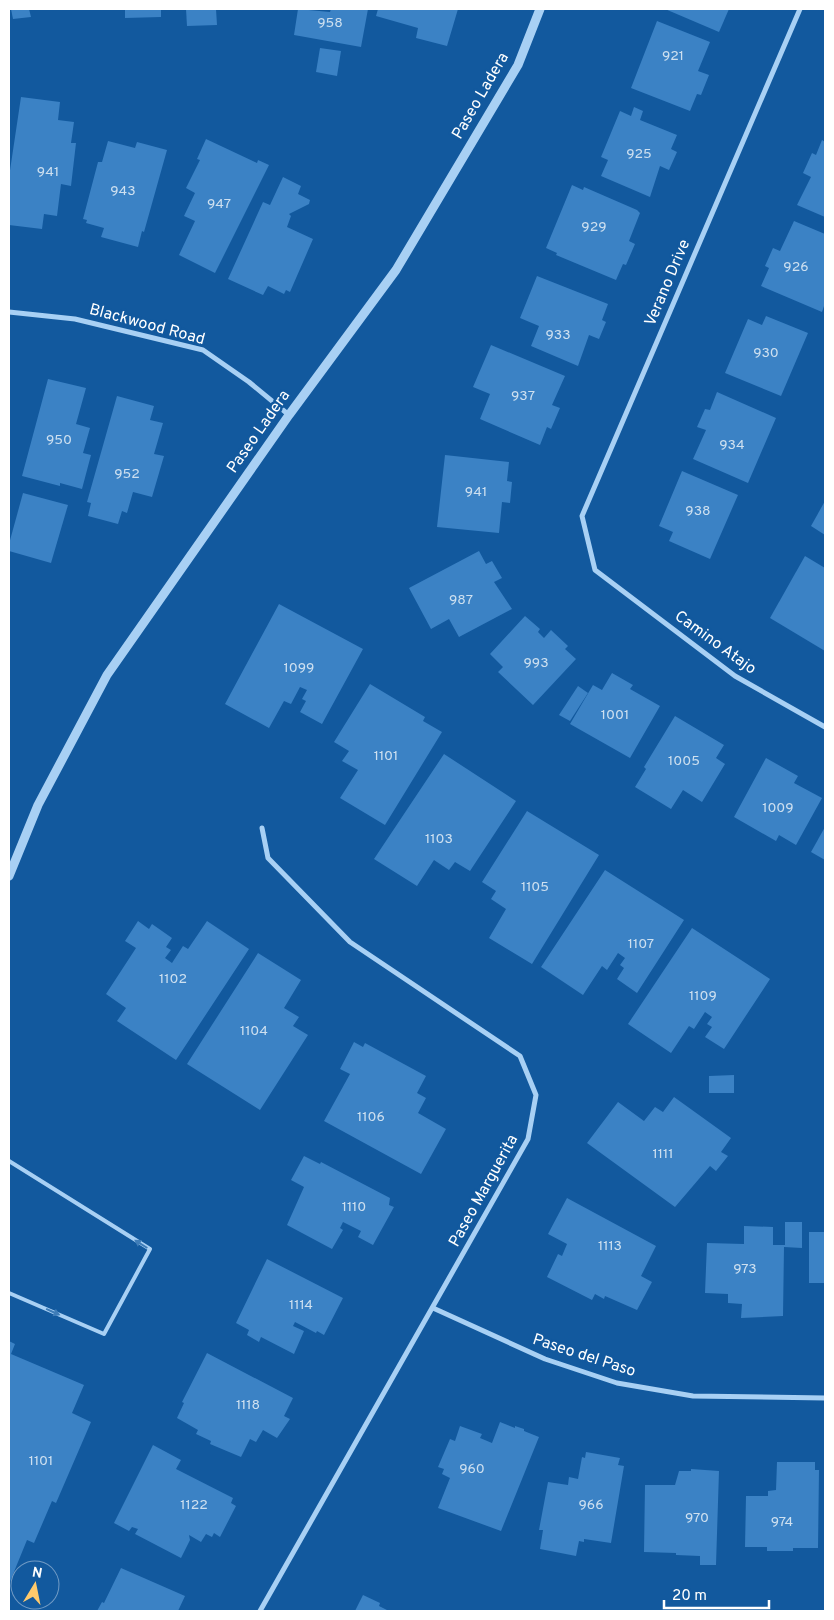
<svg xmlns="http://www.w3.org/2000/svg" width="834" height="1620" viewBox="0 0 834 1620" font-family="Overpass,sans-serif">
<rect width="100%" height="100%" fill="#12599e"/>
<!-- building -->
<g fill="#3b82c5">
<path d="M11,9H29L31,17L13,19Z"/>
<path d="M125,9H161V17L125,18Z"/>
<path d="M186,9H216L217,25L187,26Z"/>
<path d="M298,9L330,12L331,9H368L361,47L294,35Z"/>
<path d="M378,9H458L447,46L416,38L418,28L376,16Z"/>
<path d="M665,9H729L719,32Z"/>
<path d="M657,21L710,42L698,71L709,75L701,95L697,94L690,111L631,88Z"/>
<path d="M320,48L341,51L337,76L316,72Z"/>
<path d="M21,97L60,102L58,120L74,122L71,143H76L71,186L61,184L57,216L44,214L42,229L9,225V177Z"/>
<path d="M634,107L643,111L640,120L677,135L671,149L677,152L669,170L660,166L650,197L601,176L608,160L601,157L620,111L631,116Z"/>
<path d="M206,139L257,163L258,160L269,165L215,273L179,255L195,221L184,216L195,193L186,188L200,160L197,159Z"/>
<path d="M822,140L825,142V217L797,205L811,177L803,173L812,153L816,155Z"/>
<path d="M108,141L135,148L137,142L167,150L144,232L142,231L138,247L101,237L104,228L86,223L87,220L83,219L98,162H102Z"/>
<path d="M283,177L301,186L298,194L310,200L309,204L289,214L291,216L287,227L313,239L290,292L286,290L284,294L268,286L263,295L228,279L263,202L270,205Z"/>
<path d="M572,185L583,190L584,187L637,210L640,213L629,241L635,244L626,265L623,264L616,280L556,255L557,253L546,248Z"/>
<path d="M794,221L825,234V303L822,312L761,286L769,268L765,266L773,248L780,251Z"/>
<path d="M537,276L608,304L602,320L606,322L599,339L589,335L578,366L531,346L539,326L520,318Z"/>
<path d="M766,316L808,333L781,396L725,373L748,319L762,325Z"/>
<path d="M491,345L565,376L552,405L560,408L551,429L547,427L540,445L480,419L490,394L473,387Z"/>
<path d="M48,379L86,388L76,424L90,428L83,453L91,455L82,489L60,483V486L22,476Z"/>
<path d="M717,392L776,418L748,483L693,459L706,430L697,427L705,409L710,410Z"/>
<path d="M117,396L154,406L150,420L163,423L154,454L164,456L152,497L133,492L127,513L122,511L118,524L88,516L91,503L87,502Z"/>
<path d="M445,455L509,462L507,481L512,482L510,503L502,502L499,533L437,527Z"/>
<path d="M682,471L738,495L710,559L669,541L673,532L659,526Z"/>
<path d="M23,493L68,505L51,563L9,551V544Z"/>
<path d="M825,501V535L811,526Z"/>
<path d="M479,551L486,564L492,561L502,578L494,582L512,609L459,637L449,619L431,629L409,588Z"/>
<path d="M805,556L825,568V651L770,618Z"/>
<path d="M279,604L363,649L322,724L300,712L306,701L302,699L307,690L300,687L291,704L284,701L269,728L225,704Z"/>
<path d="M525,616L540,629L538,632L544,638L551,630L568,646L565,649L576,659L533,705L498,672L503,667L490,654Z"/>
<path d="M612,673L633,685L630,689L660,706L630,758L570,724L593,685L602,690Z"/>
<path d="M370,684L425,717L423,721L442,732L385,825L340,798L358,770L342,761L349,751L334,742Z"/>
<path d="M578,686L588,693L570,721L559,715Z"/>
<path d="M675,716L724,745L716,758L725,764L702,802L683,790L671,809L635,787L646,769L644,767Z"/>
<path d="M444,754L516,801L470,871L455,862L449,870L434,860L417,886L374,859Z"/>
<path d="M766,758L798,776L794,783L822,798L796,845L779,835L776,841L734,817Z"/>
<path d="M527,811L599,855L532,964L489,938L506,909L491,899L496,891L482,882Z"/>
<path d="M825,827V860L811,852Z"/>
<path d="M605,870L684,920L637,993L617,979L624,968L620,965L625,958L618,953L607,970L602,966L583,995L541,967Z"/>
<path d="M138,921L149,929L152,924L172,938L166,947L171,950L165,958L172,963L183,946L188,949L207,921L249,949L176,1060L117,1021L126,1008L106,994L136,948L125,941Z"/>
<path d="M692,928L770,979L724,1049L705,1037L712,1027L707,1024L712,1017L705,1012L694,1029L689,1026L671,1053L628,1024Z"/>
<path d="M258,953L301,980L284,1008L299,1017L293,1026L308,1035L260,1110L187,1064Z"/>
<path d="M354,1042L363,1047L365,1043L426,1076L417,1093L426,1098L418,1113L446,1129L421,1174L324,1121L350,1074L340,1069Z"/>
<path d="M734,1075V1093H709V1076Z"/>
<path d="M674,1097L731,1138L721,1152L728,1156L716,1171L710,1166L675,1207L587,1143L618,1102L644,1121L655,1107L663,1112Z"/>
<path d="M304,1156L320,1164L321,1162L390,1198L389,1205L394,1207L373,1245L358,1237L361,1231L343,1222L340,1228L343,1230L332,1249L287,1225L304,1187L291,1180Z"/>
<path d="M567,1198L656,1246L641,1276L652,1282L637,1310L605,1296L604,1299L595,1294L592,1300L547,1277L558,1254L562,1256L567,1244L548,1234Z"/>
<path d="M785,1222H802V1248L784,1247L783,1316L741,1318L742,1304L728,1303V1294L705,1293L707,1243L744,1244V1226L773,1227V1245H785Z"/>
<rect x="809" y="1232" width="16" height="51"/>
<path d="M267,1259L343,1298L324,1335L317,1331L316,1333L295,1322L293,1326L304,1331L294,1354L261,1337L259,1342L247,1335L249,1330L236,1323Z"/>
<path d="M9,1341L15,1344L11,1354L84,1385L72,1413L91,1422L56,1503L52,1501L34,1543L27,1540L9,1584Z"/>
<path d="M207,1353L293,1398L284,1416L290,1419L277,1438L263,1430L256,1442L250,1439L241,1457L210,1444L211,1441L196,1434L198,1430L177,1418L184,1403L182,1402Z"/>
<path d="M500,1422L515,1428V1426L524,1429V1431L539,1437L501,1531L438,1508L450,1478L442,1474L444,1469L438,1467L450,1439L455,1441L460,1426L482,1434L480,1438L492,1443Z"/>
<path d="M153,1445L181,1460L176,1469L233,1498L231,1503L236,1506L220,1537L214,1533L212,1537L206,1534L201,1542L189,1535L190,1540L181,1558L135,1534L138,1529L132,1527L129,1531L114,1523Z"/>
<path d="M586,1452L620,1458L618,1465L624,1466L611,1543L584,1539V1542L579,1541L576,1556L540,1549L543,1530H539L548,1482L568,1485L569,1477L578,1479L582,1457L585,1458Z"/>
<path d="M777,1462H815V1470H819L818,1548H793V1551H767V1547H745L746,1496H768V1491L776,1490Z"/>
<path d="M691,1469L719,1471L716,1565H700V1556L676,1555V1553L644,1552L645,1485H675L679,1471H691Z"/>
<path d="M121,1568L185,1596L178,1611H97L102,1602L104,1603Z"/>
<path d="M363,1595L380,1603L379,1606L389,1611H355Z"/>
</g>
<g fill="none" stroke-linecap="round" stroke-linejoin="round">
<!-- service -->
<path stroke="#a8d0f4" stroke-width="4" d="M9,1161L150,1249L104,1334L9,1293"/>
<!-- minor -->
<g stroke="#a8d0f4" stroke-width="5">
<path d="M800,9L582,516L595,570L735,676L825,727"/>
<path d="M9,312L75,319L203,350L249,382L289,415"/>
<path d="M433,1308L545,1359L617,1383L693,1396L825,1398"/>
<path d="M260,1611L528,1139L536,1095L520,1056L350,942L268,858L262,828"/>
</g>
<!-- tertiary -->
<path stroke="#a8d0f4" stroke-width="9" d="M9,876L38,805L107,675L289,415L396,270L518,65L540,9"/>
</g>
<!-- one-way arrows -->
<defs><path id="oneway-solid" d="M-6-.8H1V-3.2L6.5 0L1 3.2V.8H-6Z" transform="scale(1.25)"/></defs>
<g fill="#3f7db8">
<use href="#oneway-solid" transform="translate(141 1244) rotate(-148)"/>
<use href="#oneway-solid" transform="translate(53 1312) rotate(24)"/>
</g>
<g text-anchor="middle" dominant-baseline="central" stroke-width="5" stroke-linejoin="round" paint-order="stroke">
<!-- number labels -->
<g font-size="14" fill="#cee0f0">
<text x="330" y="23">958</text>
<text x="673" y="56">921</text>
<text x="639" y="154">925</text>
<text x="48" y="172">941</text>
<text x="123" y="191">943</text>
<text x="219" y="204">947</text>
<text x="594" y="227">929</text>
<text x="796" y="267">926</text>
<text x="558" y="335">933</text>
<text x="766" y="353">930</text>
<text x="523" y="396">937</text>
<text x="59" y="440">950</text>
<text x="732" y="445">934</text>
<text x="127" y="474">952</text>
<text x="476" y="492">941</text>
<text x="698" y="511">938</text>
<text x="461" y="600">987</text>
<text x="536" y="663">993</text>
<text x="299" y="668">1099</text>
<text x="615" y="715">1001</text>
<text x="386" y="756">1101</text>
<text x="684" y="761">1005</text>
<text x="778" y="808">1009</text>
<text x="439" y="839">1103</text>
<text x="535" y="887">1105</text>
<text x="641" y="944">1107</text>
<text x="173" y="979">1102</text>
<text x="703" y="996">1109</text>
<text x="254" y="1031">1104</text>
<text x="371" y="1117">1106</text>
<text x="663" y="1154">1111</text>
<text x="354" y="1207">1110</text>
<text x="610" y="1246">1113</text>
<text x="745" y="1269">973</text>
<text x="301" y="1305">1114</text>
<text x="248" y="1405">1118</text>
<text x="41" y="1461">1101</text>
<text x="472" y="1469">960</text>
<text x="194" y="1505">1122</text>
<text x="591" y="1505">966</text>
<text x="697" y="1518">970</text>
<text x="782" y="1522">974</text>
</g>
<!-- street labels -->
<g font-size="16" fill="#fff" stroke="#12599e">
<text transform="translate(481 96) rotate(-60)">Paseo Ladera</text>
<text transform="translate(668 283) rotate(-67)">Verano Drive</text>
<text transform="translate(147 325) rotate(15)">Blackwood Road</text>
<text transform="translate(259 432) rotate(-55)">Paseo Ladera</text>
<text transform="translate(715 643) rotate(36)">Camino Atajo</text>
<text transform="translate(484 1191) rotate(-61)">Paseo Marguerita</text>
<text transform="translate(584 1356) rotate(18)">Paseo del Paso</text>
</g>
</g>
<!-- border -->
<rect width="834" height="1620" fill="none" stroke="#ffffff" stroke-width="20"/>
<!-- north arrow -->
<g transform="translate(35 1585) rotate(10)"><circle r="24" fill="#12599e" stroke="#719bc5"/>
<path d="M0-4L9 19L0 12L-9 19Z" fill="#ffca6c"/>
<text y="-8" font-size="14" font-weight="bold" text-anchor="middle" fill="#ffffff">N</text>
</g>
<!-- scale -->
<path d="M664 1600v8h105v-8" fill="none" stroke="#ffffff" stroke-width="2.5"/>
<text x="672" y="1600" font-size="15" fill="#ffffff" stroke="#12599e" stroke-width="4" paint-order="stroke">20 m</text>
</svg>
